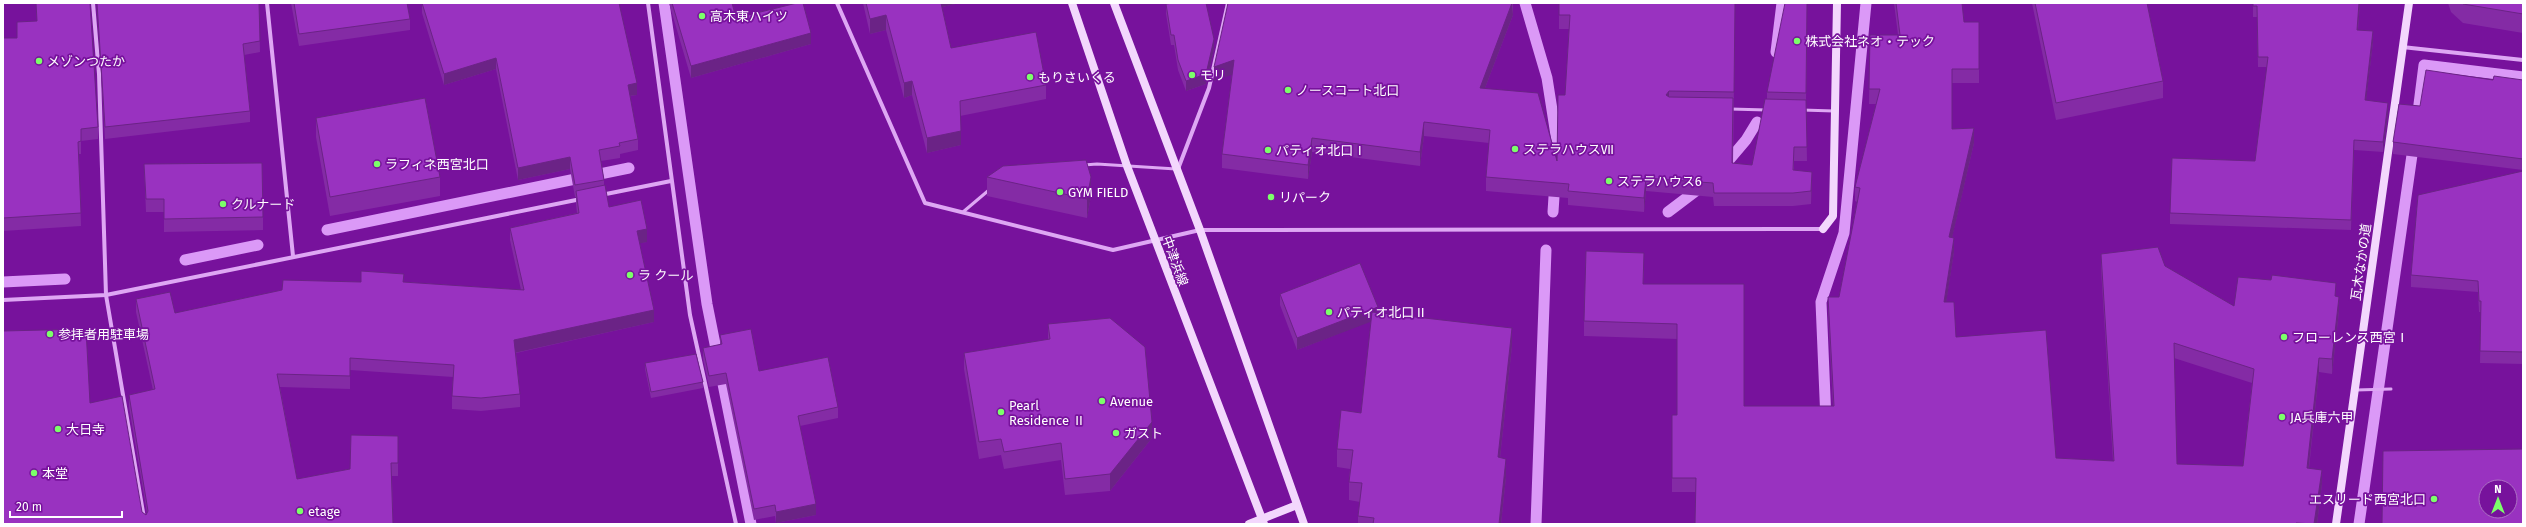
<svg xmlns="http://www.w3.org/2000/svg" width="2526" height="527" viewBox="0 0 2526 527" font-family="'Fira Sans','Noto Sans JP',sans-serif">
<rect width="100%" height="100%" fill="#77129c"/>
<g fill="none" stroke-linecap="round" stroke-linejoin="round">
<!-- stream -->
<g stroke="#db99f7" stroke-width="11">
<path d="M664,3L707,304L751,524"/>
<path d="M1525,3L1547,78L1558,148"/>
<path d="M1776,52L1782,3"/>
<path d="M2417,120L2424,65L2523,77"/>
<path d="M1724,166L1746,140L1757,122"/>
<path d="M1553,212L1555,181"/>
<path d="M1668,212L1701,187"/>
<path d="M327,230L629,168"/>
<path d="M185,260L258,245"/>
<path d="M3,282L65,279"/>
<path d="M1826,421L1821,302L1844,233L1866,3"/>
<path d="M1536,524L1546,250"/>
<path d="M2359,524L2414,141"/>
</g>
<!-- lane -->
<g stroke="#dea7f4" stroke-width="3">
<path d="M1730,109L1767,110"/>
<path d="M1802,110L1834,111"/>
<path d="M1084,165L1097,164L1176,169"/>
<path d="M963,212L989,190"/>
<path d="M2356,390L2391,389"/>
</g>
<!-- street -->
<g stroke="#dea7f4" stroke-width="4">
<path d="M93,3L99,74L106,295L145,524"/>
<path d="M267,3L293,256"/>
<path d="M648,3L690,315L736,524"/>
<path d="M837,3L925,203L1113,250L1200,230L1823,229"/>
<path d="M2402,47L2523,60"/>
<path d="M1178,169L1209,88L1228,3"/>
<path d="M601,195L671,181"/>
<path d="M3,300L106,295L581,199"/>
</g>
<!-- secondary -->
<g stroke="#f3d7fd" stroke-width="8">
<path d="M1072,3L1127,166L1264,524"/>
<path d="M1114,3L1200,230L1304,524"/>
<path d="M1823,229L1833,216L1837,3"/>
<path d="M1249,524L1297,505"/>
<path d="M2336,524L2409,3"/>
</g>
</g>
<!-- wall -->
<g fill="#842ba5" fill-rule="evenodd">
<path d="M97,3H259L260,52L244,55L250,111V122L105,139Z"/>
<path d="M291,3H407L410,19V30L299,46Z"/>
<path d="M422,3H619L637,95L630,96L638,139V150L620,154V158L601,161L604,180V185L609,207L647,242L639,243L654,322L516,353L520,394V407L481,411L452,409V396L453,377L350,370V389L280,387L297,479L350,469L398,436V476H392L393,524H3L90,403L142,512L146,515L147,513L129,407V395L153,390L136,312V299L175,313L404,282L521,290L510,240V228L577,213L576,204V197H575L570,169L518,180L496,69L444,85L422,13Z"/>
<path d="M669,3H732L736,18L811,44L691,78Z"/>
<path d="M863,3H960L942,7L951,48L1046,85V99L960,116L961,145L927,153L912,95L904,98L886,30L870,34Z"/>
<path d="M1513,3V15L1485,88L1557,161L1565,95L1569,29H1559V3H1735L1733,163L1752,165L1767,99V92L1807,3L1806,104L1807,161H1794V170L1812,185L1811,204L1793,206H1714L1713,197L1646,191L1644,212L1568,205V198L1486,191V177L1489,143L1424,136L1420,166L1312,152L1308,179L1222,168V154L1232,74L1214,81V67Z"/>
<path d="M1894,3H1962L1964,22H1979V83H1952V129L1974,143L1952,237L1954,252L1946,302L1956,337L2056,458L2113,461L2101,269V254L2165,266L2234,306L2336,296L2339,311L2332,374L2319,372L2309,468L2322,484L2317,524H1695L1696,492H1672V415H1677V339L1584,336V321L1644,268L1643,284L1744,406H1833L1828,311V297H1839L1857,202L1855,201V187L1876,104H1869L1870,35H1898ZM2174,358L2252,383L2243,466L2177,464Z"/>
<path d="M2032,3H2147L2163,81V98L2056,120Z"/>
<path d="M2253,3H2360L2358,30L2373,42L2366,100L2388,114L2383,152L2354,150L2351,230L2170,224V213L2255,161L2267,67H2258L2257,17H2253Z"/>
<path d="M2448,3H2523V33L2463,23L2451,12Z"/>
<path d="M1166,4L1214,49L1206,84L1186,91L1178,70L1174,45H1171L1166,14Z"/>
<path d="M17,22L98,127V139L81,141V154H79L81,226L3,231L4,274L3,275V38H17Z"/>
<path d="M2493,80H2523V170L2393,154V142L2420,106Z"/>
<path d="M316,118L440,177V196L330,216L316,137Z"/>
<path d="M144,164L263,217V230L164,232V212H146Z"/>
<path d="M2523,171V364L2480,363L2481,312H2479L2478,292L2411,287V275Z"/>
<path d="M987,177L1091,196L1087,218L987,196Z"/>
<path d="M1280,294L1378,313L1512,346L1500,458L1506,477L1501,524H1358V516L1360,502L1349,500V482L1350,469L1337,467V449L1361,413L1371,321L1297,350L1280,305Z"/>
<path d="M1048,324L1152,438L1110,491L1065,495L1061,460L1004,469L1001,455L979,459L964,369V353L1048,340Z"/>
<path d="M720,335L759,371L838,407V418L800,426L816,515L776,523L775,516L754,520L726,384L709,387L703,359V348L720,345Z"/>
<path d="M645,363L703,382V388L651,398L645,369Z"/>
</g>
<!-- shaded-wall -->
<g fill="#6b2386">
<path d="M938,3H960L938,8Z"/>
<path d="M1512,3L1513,15L1480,101V88Z"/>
<path d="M2359,3H2360L2357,40V30Z"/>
<path d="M886,15V30L870,34V19Z"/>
<path d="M2373,31V42L2365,111V100Z"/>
<path d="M811,33V44L691,78V66Z"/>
<path d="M1214,39V49L1206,84L1186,91V81Z"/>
<path d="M496,58V69L444,85V74Z"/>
<path d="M1234,60V74L1214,81V67Z"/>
<path d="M912,81V95L904,98V83Z"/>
<path d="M637,83V95L628,96V85Z"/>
<path d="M1669,91V105L1666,95Z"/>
<path d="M2388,103V114L2383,152V142Z"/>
<path d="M1424,122V136L1420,166V152Z"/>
<path d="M1974,128V143L1949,251V237Z"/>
<path d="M961,131V145L927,153V138Z"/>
<path d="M1312,138V152L1308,179V165Z"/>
<path d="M2354,140V150L2351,230V220Z"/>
<path d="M570,157V169L518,180V168Z"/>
<path d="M1812,172V185L1811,204V191Z"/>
<path d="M1091,177V196L1087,218V199Z"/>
<path d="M1646,178V191L1644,212V198Z"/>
<path d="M647,229V242L637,244V231Z"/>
<path d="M1954,238V252L1944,317V302Z"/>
<path d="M2339,297V311L2332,374V359Z"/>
<path d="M1378,307V319L1297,350V338Z"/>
<path d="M654,310V322L514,353V340Z"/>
<path d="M1512,328V346L1498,476V457Z"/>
<path d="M2319,358V372L2307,483V468Z"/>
<path d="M1152,422V438L1110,491V474Z"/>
<path d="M1506,459V477L1501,524H1499Z"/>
<path d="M2322,470V484L2317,524H2314Z"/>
<path d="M816,504V515L776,523V512Z"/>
</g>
<!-- building -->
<g fill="#9932c0" stroke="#6b2386" fill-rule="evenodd">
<path d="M36,3H90L98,127L81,129V141L78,142L81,213L3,218V38H17V22L37,21Z"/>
<path d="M97,3H259L260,41L243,44L250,111L105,127Z"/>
<path d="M294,3H407L410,19L299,34Z"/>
<path d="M422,3H619L637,83L628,85L638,139L619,143L620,146L599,150L604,180L575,185L570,157L518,168L496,58L444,74Z"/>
<path d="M672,3H732L736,18L797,3H803L811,33L691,66Z"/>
<path d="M866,3H941L951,48L1036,32L1046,85L960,101L961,131L927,138L912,81L904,83L886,15L870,19Z"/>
<path d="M1173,3H1206L1214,39L1206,74L1186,81L1178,60L1174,35H1171L1166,4Z"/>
<path d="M1228,3H1512L1480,88L1538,93L1557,161L1558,95H1565L1570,15H1559V3H1735L1734,92L1669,91L1666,95L1669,97L1733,98L1732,163L1752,165L1765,99L1806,100L1807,147H1794L1793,170L1812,172L1811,191L1793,193H1714L1713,183L1646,178L1644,198L1568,191L1569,184L1486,177L1490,130L1424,122L1420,152L1312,138L1308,165L1222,154L1234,60L1214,67Z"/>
<path d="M1785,3H1807L1806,93L1767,92Z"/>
<path d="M1896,3H1962L1964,22H1979V69H1952V129L1974,128L1949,237L1954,238L1944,302H1954L1956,337L2046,330L2056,458L2114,461L2101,254L2158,247L2165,266L2234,306L2238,277L2271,280L2272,275L2336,283L2335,296L2339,297L2332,359L2319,358L2307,468L2322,470L2314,524L2296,523V524H1695L1696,478H1672V415H1677V324L1584,321L1586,251L1644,253L1643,284H1744V406H1834L1828,297H1839L1860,188L1855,187L1880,89H1869L1870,35H1900ZM2174,343L2254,369L2243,466L2177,464Z"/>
<path d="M2035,3H2147L2163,81L2056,103Z"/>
<path d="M2253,3H2359L2357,30L2373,31L2365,100L2388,103L2383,142L2354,140L2351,220L2170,213L2172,158L2255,161L2268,57H2258L2257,6H2253Z"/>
<path d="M2462,3H2523V14L2463,4Z"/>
<path d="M2426,70L2493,80L2494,76L2523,80V159L2393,142L2399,104L2420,106Z"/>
<path d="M425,98L440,177L330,197L316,118Z"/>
<path d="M1086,160L1091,177L1087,199L987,177L1003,166Z"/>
<path d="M262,163L263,217L164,219V199H146L144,164Z"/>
<path d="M2523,171V352L2480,351L2481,301H2479L2478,281L2411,275L2418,195Z"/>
<path d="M605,185L609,207L641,200L647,229L637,231L654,310L514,340L520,394L481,398L452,396L454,365L350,358V376L277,374L297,479L350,469L351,435L398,436V463H391L393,524H3V331L86,329L90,403L122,396L142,512L146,515L148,511L129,395L155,389L136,299L170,292L175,313L282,290L283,280L361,282V271L404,274L403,282L524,290L510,228L579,213L576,191Z"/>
<path d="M3,226L4,262H3Z"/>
<path d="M1360,263L1378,307L1297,338L1280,294Z"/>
<path d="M1372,312L1512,328L1498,457L1506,459L1499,524H1373L1374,518L1358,516L1362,483L1349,482L1353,450L1337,449L1341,410L1361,413Z"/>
<path d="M1110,318L1145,347L1152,422L1110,474L1065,479L1061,443L1004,452L1001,439L979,442L964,353L1050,339L1048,324Z"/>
<path d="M751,329L759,371L828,357L838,407L798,416L816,504L776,512L775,505L754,509L726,373L709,376L703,348L722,344L720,335Z"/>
<path d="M696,354L703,382L651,392L645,363Z"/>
<path d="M2523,449V524H2382L2383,451ZM2486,487H2510V511H2486Z"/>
</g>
<!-- markers -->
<g fill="#7cff6a" stroke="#77129c" stroke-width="1.5">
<circle cx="702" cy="16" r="4"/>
<circle cx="1797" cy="41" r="4"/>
<circle cx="39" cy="61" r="4"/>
<circle cx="1192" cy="75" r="4"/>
<circle cx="1030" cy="77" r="4"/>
<circle cx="1288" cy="90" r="4"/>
<circle cx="1515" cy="149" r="4"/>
<circle cx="1268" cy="150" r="4"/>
<circle cx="377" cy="164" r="4"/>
<circle cx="1609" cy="181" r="4"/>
<circle cx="1060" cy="192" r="4"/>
<circle cx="1271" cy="197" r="4"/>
<circle cx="223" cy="204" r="4"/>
<circle cx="630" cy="275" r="4"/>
<circle cx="1329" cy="312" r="4"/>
<circle cx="50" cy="334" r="4"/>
<circle cx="2284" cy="337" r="4"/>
<circle cx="1102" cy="401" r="4"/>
<circle cx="1001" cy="412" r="4"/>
<circle cx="2282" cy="417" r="4"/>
<circle cx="58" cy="429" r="4"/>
<circle cx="1116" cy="433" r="4"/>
<circle cx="34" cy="473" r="4"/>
<circle cx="2434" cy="499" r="4"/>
<circle cx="300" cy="511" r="4"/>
</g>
<g text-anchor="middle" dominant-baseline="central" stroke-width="3.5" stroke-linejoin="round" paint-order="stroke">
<!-- poi labels -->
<g font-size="13" fill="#fff" stroke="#77129c" text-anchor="start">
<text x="710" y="16">高木東ハイツ</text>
<text x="1805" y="41">株式会社ネオ・テック</text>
<text x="47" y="61">メゾンつたか</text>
<text x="1200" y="75">モリ</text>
<text x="1038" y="77">もりさいくる</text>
<text x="1296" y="90">ノースコート北口</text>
<text x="1523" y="149">ステラハウスⅦ</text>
<text x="1276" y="150">パティオ北口Ⅰ</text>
<text x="385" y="164">ラフィネ西宮北口</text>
<text x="1617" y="181">ステラハウス6</text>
<text x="1068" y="192">GYM FIELD</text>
<text x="1279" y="197">リパーク</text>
<text x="231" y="204">クルナード</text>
<text x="638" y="275">ラ クール</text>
<text x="1337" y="312">パティオ北口Ⅱ</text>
<text x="58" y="334">参拝者用駐車場</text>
<text x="2292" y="337">フローレンス西宮Ⅰ</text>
<text x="1110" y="401">Avenue</text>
<text x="1009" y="405">Pearl<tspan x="1009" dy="15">Residence Ⅱ</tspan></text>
<text x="2290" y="417">JA兵庫六甲</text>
<text x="66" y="429">大日寺</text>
<text x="1124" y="433">ガスト</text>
<text x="42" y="473">本堂</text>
<text x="2426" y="499" text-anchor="end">エスリード西宮北口</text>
<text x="308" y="511">etage</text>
</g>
<!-- street labels -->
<g font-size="13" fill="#fff" stroke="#77129c">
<text transform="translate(1175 261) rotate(70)">中津浜線</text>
<text transform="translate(2361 262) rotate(-82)">瓦木なかの道</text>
</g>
</g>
<!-- border -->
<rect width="2526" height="527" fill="none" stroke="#ffffff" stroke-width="8"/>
<!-- north arrow -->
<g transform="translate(2498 499)"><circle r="19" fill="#77129c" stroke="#ad71c4"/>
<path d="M0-3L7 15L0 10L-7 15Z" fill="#7cff6a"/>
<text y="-6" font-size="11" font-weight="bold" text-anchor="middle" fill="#ffffff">N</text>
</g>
<!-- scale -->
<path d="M10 511v6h112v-6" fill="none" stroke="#ffffff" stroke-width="2"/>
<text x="16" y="511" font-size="12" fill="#ffffff" stroke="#77129c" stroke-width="3" paint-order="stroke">20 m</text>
</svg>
